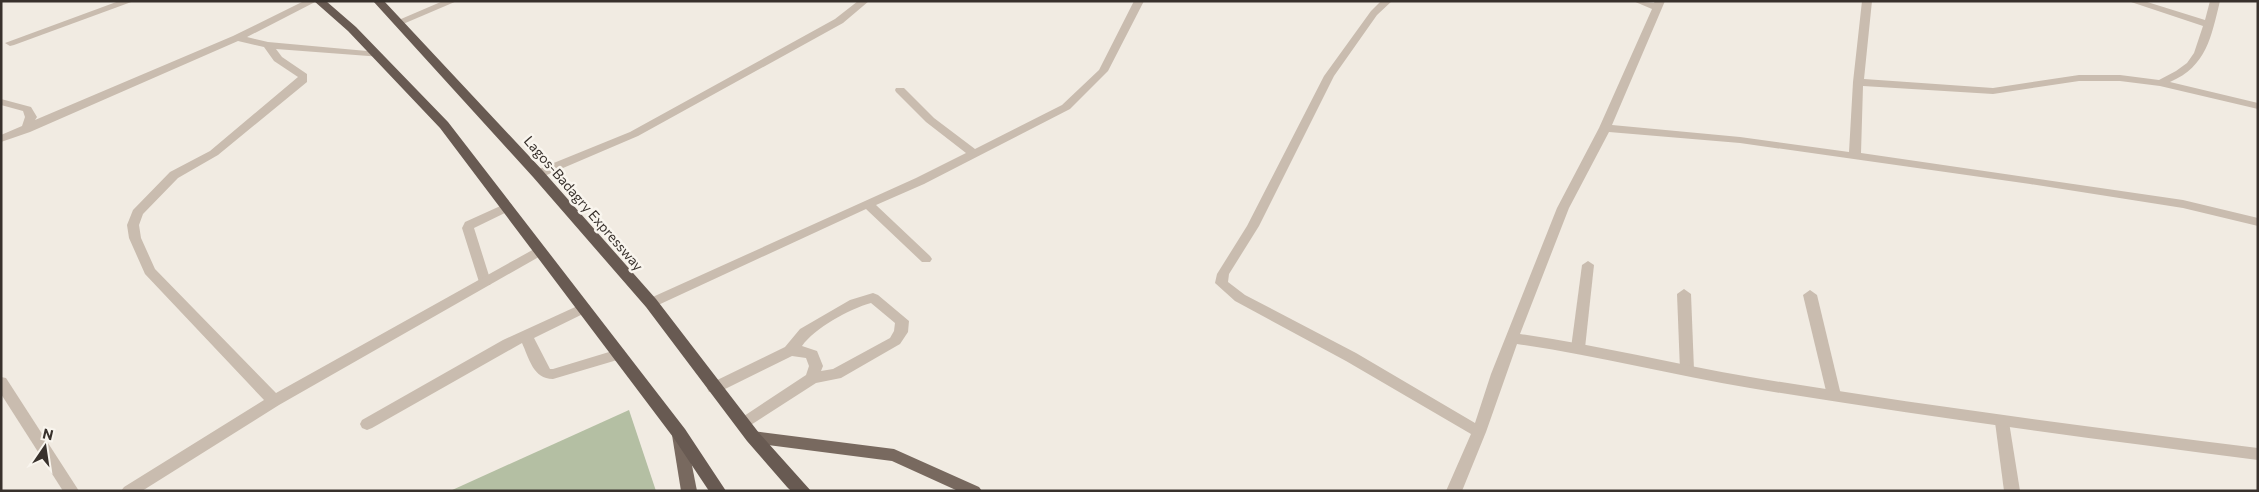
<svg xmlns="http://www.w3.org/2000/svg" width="2259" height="492" viewBox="0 0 2259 492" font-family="Commissioner,sans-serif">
<rect width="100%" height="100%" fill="#f1ebe2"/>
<!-- green -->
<path fill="#b4bfa3" d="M629,410L656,491H450Z"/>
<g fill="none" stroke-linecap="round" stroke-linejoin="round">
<!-- service -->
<g fill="#c9bcaf" fill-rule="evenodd">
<path d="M119,1H134L14,45L10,46L5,43Z"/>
<path d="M443,1H457L403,24L399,25L394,22Z"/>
<path d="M507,203L511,204L513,207L511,210L474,228L491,282L490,285H480L462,228L465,222Z"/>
<path d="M1588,261L1594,265L1585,348L1583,352H1573L1571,348L1582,265Z"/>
<path d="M1684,289L1691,294L1694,370L1692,374H1682L1680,370L1677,294Z"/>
<path d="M1810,290L1817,295L1841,395L1839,399L1834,400L1829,399L1827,395L1803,295Z"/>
<path d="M873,293L878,295L909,321L908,332L900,344L841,378L816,383L743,430L738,428L736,424L738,420L806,375L809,366L806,358L792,356L719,392H709L707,388L709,384L785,347L800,329L850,300ZM871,303L895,323L894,331L890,338L833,369L821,371L823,366L817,351L802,346C815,328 849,309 871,303Z"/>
<path d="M584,303L589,305L591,308L589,311L534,338L550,369H553L619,349L624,350L626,354L624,358L553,379C533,379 529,358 522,343L372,428L367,430L362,428L360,424L362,420L503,340Z"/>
<path d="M2002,416L2007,418L2009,422L2020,491H2004L1995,422L1997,418Z"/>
</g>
<!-- minor -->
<g fill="#c9bcaf" fill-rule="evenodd">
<path d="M304,1H317L247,37L268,42L378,52L383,55L382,57L276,49L282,57L307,74V82L218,155L178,178L143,214L139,225L141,238L155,269L276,393L536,248H544L546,251L544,254L279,405L142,491H121L124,487L264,400L145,274L129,238L127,225L133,210L170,172L210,151L298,77L274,61L264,47L238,41L30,132L1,142V135L22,126L25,117L23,111L1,105V99L31,107L37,117L35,120L233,36Z"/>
<path d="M858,1H869L843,23L638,136L542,177H534L532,174L534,171L630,132L835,19Z"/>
<path d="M1134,1H1144L1108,71L1070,109L924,184L876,205L930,256L932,259L930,262H922L866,209L656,306H646L644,303L646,300L916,178L966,153L926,122L896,92L895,90L896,88H904L934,118L975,149L1062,105L1099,70Z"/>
<path d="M1381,1H1392L1377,15L1334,76L1259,226L1229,274L1228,282L1245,295L1356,353L1475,423L1491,374L1557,208L1599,128L1652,9L1633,1L1654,3L1655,1H1665L1612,125L1740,137L1849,152L1853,82L1862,1H1872L1864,79L1993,88L2079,75H2120L2159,80L2176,71L2187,63L2194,53L2203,26L2128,1H2144L2205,20L2210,1H2220C2211,37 2207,66 2170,82L2258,103V109L2160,86L2120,81H2079L1993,94L1863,86L1861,153L2183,200L2258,218V226L2183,208L2030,184L1740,143L1609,132L1569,208L1520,334C1598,345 1673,364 1750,377C1919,405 2088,427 2258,448V460C2088,438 1919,416 1750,388C1672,375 1595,355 1517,344L1486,432L1462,491H1446L1471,434L1346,361L1235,301L1215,283L1217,274L1247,226L1324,76L1371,11Z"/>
<path d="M1,377L6,378L79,491H63L1,394Z"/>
</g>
<!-- primary -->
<g fill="#78695f" fill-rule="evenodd">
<path d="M679,429L684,431L686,435L697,491H681L672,435L674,431Z"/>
<path d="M753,431L894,449L979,487L982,491H958L892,461L753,443L748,441L746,437L748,433Z"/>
</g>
<!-- trunk -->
<g fill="#685a52" fill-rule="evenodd">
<path d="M314,1H326L356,27L448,122L685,429L726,491H709L673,437L440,128L348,31Z"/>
<path d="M373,1H384L543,171L656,299L759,433L811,491H791L787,487L747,441L646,307L533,177Z"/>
</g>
</g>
<g text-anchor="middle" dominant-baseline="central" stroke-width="5" stroke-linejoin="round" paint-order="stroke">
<!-- street labels -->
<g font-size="14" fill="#38312c" stroke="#f9f5ee">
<text transform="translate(584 203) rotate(49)">Lagos-Badagry Expressway</text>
</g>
</g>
<!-- border -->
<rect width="2259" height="492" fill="none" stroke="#38312c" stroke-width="5"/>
<!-- north arrow -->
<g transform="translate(45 447) rotate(13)" stroke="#f9f5ee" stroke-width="4" paint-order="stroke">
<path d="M0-4L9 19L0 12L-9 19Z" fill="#38312c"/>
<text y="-8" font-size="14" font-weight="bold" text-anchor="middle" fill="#38312c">N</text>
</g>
</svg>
